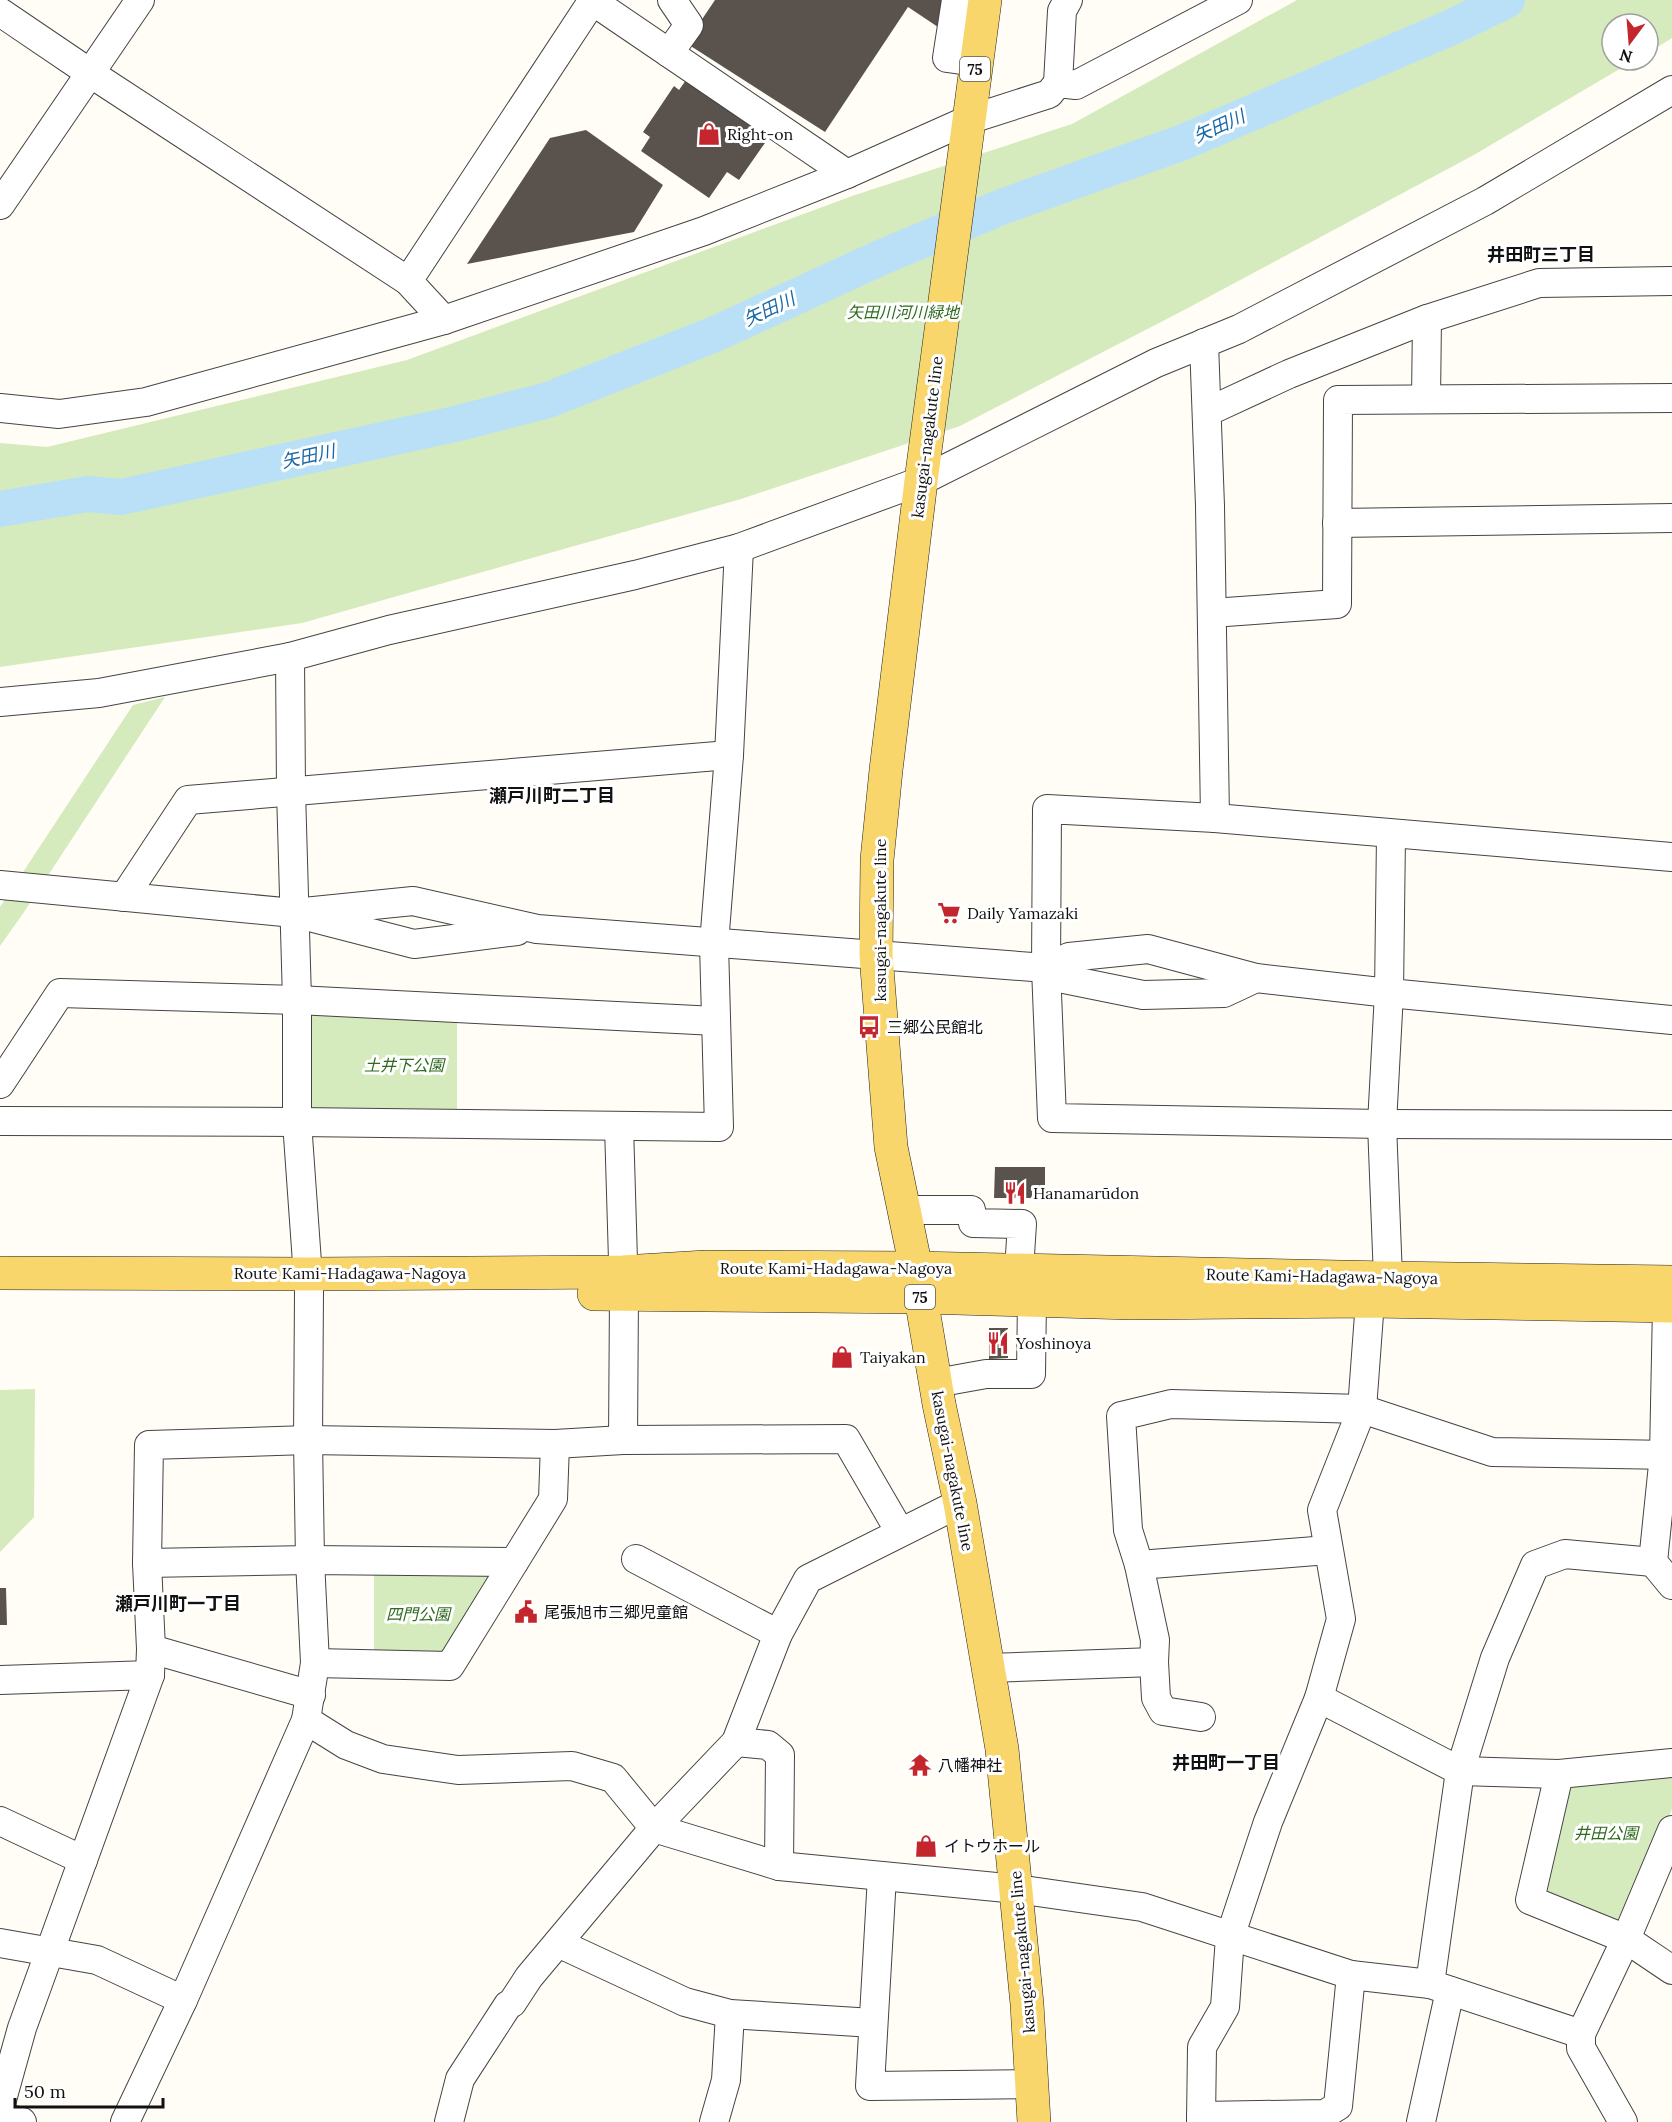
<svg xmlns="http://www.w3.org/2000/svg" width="1672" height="2122" viewBox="0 0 1672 2122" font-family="Lora,'Noto Sans JP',serif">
<rect width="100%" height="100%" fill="#fffdf5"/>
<!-- green -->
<g fill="#d5ebbd">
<path d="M1297,0H1672V38L1648,53V24H1612V60H1635L1472,156L1186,309L960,426L741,499L302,623L0,667V443L47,447L407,360L855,195L1072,124Z"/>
<path d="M165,697L24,912L0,946V907L133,705Z"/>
<path d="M305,1010L457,1016V1118L306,1114Z"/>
<path d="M35,1389L34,1517L0,1552V1390Z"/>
<path d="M374,1570H501L446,1660L374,1657Z"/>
<path d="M1672,1770V1809L1621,1929L1538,1895L1567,1781Z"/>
</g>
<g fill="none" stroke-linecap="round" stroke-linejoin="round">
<!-- river -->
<path stroke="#b9e0f7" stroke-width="36" d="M0,509L88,494L121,497L455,424L548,400L715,334L882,257L1004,206L1181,143L1452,27L1507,0"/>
</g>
<!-- building -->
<g fill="#5a524d">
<path d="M715,0H942L938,27L908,7L825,132L686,43Z"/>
<path d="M691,73L774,130L739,180L727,172L709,198L641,151L650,137L643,132L674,86L679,90Z"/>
<path d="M586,130L663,185L634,232L467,264L550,138Z"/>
<path d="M995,1167H1045V1198H994Z"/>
<path d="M989,1328H1008V1358L989,1359Z"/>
<path d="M0,1588H6L7,1625H0Z"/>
</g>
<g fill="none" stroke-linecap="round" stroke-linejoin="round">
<!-- minor casing -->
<g stroke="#444" stroke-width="30">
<g id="minor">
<path d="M591,0L847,174"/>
<path d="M956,0L947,58L976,62"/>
<path d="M0,12L90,73L408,281L444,320"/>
<path d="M669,53L689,25L672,0"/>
<path d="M1058,83L1062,11L1068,0"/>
<path d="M0,205L140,0"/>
<path d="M408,281L593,0"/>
<path d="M1204,343L1210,506L1215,818"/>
<path d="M1426,399L1427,319L1539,283L1672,281"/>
<path d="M0,408L59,414L146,402L444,320L704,231L847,174L968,120L1049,94L1058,83L1076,85L1238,0"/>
<path d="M1207,412L1289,374L1427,319"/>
<path d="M1337,523L1672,518"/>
<path d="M1212,613L1337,604L1338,400L1672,398"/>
<path d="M0,702L99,693L290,657L389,630L635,575L739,548L921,481L1156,363L1239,329L1485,201L1672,90"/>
<path d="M1672,857L1215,818L1047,809L1046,968L1052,1118L1382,1124L1672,1125"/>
<path d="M0,885L294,913L414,944L517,931"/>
<path d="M124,897L188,800L729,755"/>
<path d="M294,913L413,901L537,929L1046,968L1069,957L1148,949L1256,978L1389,993L1672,1020"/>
<path d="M1046,968L1059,978L1143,995L1224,993L1256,978"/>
<path d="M0,1084L60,993L297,1000L716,1021"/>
<path d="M0,1121L297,1122L719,1127L714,944L729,755L739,548"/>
<path d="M619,1126L624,1294L623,1440"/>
<path d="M904,1210H971L973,1223L1022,1224L1019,1270"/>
<path d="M1388,1278L1382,1124L1389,993L1391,835"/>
<path d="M1667,1306L1664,1455L1653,1562L1672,1585"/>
<path d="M936,1383L986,1374H1031L1032,1299"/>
<path d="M636,1559L778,1634"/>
<path d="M147,1563L310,1560L514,1562"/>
<path d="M1139,1565L1328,1550"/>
<path d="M151,1649L311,1695"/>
<path d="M315,1663L450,1666L553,1499L555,1444"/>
<path d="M989,1668L1154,1662"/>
<path d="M0,1680L150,1675"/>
<path d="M1319,1698L1460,1771L1559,1774L1672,1763"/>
<path d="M1201,1717L1163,1711L1156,1698L1154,1662L1155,1640L1139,1565L1128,1530L1121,1416L1171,1404L1362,1409L1492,1452L1672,1455"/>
<path d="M306,1720L346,1745L383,1759L458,1770L572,1766L613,1778L654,1828L779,1866L1017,1889L1142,1907L1351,1975L1430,1984L1581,2034"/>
<path d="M736,1742L768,1745L780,1755L779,1866"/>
<path d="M1559,1774L1530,1900L1626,1939L1672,1970"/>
<path d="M0,1821L83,1860"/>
<path d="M882,1876L870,2086L1032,2084"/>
<path d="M0,1943L97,1960L183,2000"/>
<path d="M558,1943L685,2002L730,2014L873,2023"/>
<path d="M1430,1984L1460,1771L1495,1658L1535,1565L1565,1554L1653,1562"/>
<path d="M0,2107L22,2028L150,1675L151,1649L147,1563L149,1445L308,1440L555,1444L623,1440L846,1439L900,1532"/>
<path d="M1201,2116L1325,2114L1338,2106L1351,1975"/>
<path d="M0,2117L22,2122"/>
<path d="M125,2122L183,2000L306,1720L315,1663L310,1560L308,1440L309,1291L297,1122V1000L291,791L290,657"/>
<path d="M449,2122L460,2079L508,2005L512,2003L529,1977L654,1828L736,1742L778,1634L808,1579L960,1503"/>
<path d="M714,2122L726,2080L730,2014"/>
<path d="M1201,2122L1202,2047L1225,2007L1230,1937L1268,1822L1319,1698L1341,1619L1322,1510L1362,1409L1370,1301"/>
<path d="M1421,2122L1450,1991"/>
<path d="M1623,2122L1581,2048V2034L1626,1939L1672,1830"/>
</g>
</g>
<!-- major casing -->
<g stroke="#222" stroke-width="34">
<g id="major">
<path d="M985,0L921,481L886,770L877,860L876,955L891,1147L916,1268L939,1404L960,1503L1002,1749L1027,2004L1034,2122"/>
<path d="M0,1273L308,1274L623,1272L706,1267L916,1268L1388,1278L1672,1282"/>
<path d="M594,1294L920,1297L1132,1303L1370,1301L1672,1306"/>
</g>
</g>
<!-- minor -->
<use href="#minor" stroke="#fff" stroke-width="28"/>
<!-- major -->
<use href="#major" stroke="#f9d66b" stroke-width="33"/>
</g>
<!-- icons -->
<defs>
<g id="shop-bare" transform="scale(1.8)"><path d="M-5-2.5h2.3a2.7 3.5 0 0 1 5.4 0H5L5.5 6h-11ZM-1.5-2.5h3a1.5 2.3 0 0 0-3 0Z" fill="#c4262e" stroke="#fff" stroke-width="2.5" paint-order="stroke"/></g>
<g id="supermarket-bare" transform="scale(1.8)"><path d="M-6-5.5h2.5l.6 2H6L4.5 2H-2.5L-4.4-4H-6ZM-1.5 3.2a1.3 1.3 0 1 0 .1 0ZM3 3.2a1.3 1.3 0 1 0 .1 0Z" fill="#c4262e" stroke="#fff" stroke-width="2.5" paint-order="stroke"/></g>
<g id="bus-bare" transform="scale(1.8)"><path d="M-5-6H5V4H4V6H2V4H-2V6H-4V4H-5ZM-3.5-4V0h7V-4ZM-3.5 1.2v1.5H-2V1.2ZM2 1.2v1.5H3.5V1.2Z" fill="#c4262e" stroke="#fff" stroke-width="2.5" paint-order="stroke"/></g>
<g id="restaurant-bare" transform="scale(1.8)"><path d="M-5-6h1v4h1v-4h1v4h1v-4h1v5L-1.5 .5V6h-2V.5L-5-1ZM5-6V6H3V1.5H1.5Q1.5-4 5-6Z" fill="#c4262e" stroke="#fff" stroke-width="2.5" paint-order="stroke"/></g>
<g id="civic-bare" transform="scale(1.8)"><path d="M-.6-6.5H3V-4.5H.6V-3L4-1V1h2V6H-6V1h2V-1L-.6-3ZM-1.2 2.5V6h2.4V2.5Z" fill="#c4262e" stroke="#fff" stroke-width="2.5" paint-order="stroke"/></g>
<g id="temple-bare" transform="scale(1.8)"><path d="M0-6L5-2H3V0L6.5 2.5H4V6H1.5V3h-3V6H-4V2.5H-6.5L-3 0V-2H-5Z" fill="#c4262e" stroke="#fff" stroke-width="2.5" paint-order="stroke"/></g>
</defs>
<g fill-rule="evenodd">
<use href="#shop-bare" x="709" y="134"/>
<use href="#supermarket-bare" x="949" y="913"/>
<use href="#bus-bare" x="869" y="1027"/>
<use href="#restaurant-bare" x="1015" y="1193"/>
<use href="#restaurant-bare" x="998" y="1343"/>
<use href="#shop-bare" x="842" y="1357"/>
<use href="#civic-bare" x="526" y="1612"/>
<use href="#temple-bare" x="920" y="1765"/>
<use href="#shop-bare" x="926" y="1846"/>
</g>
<g text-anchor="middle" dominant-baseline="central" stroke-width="6" stroke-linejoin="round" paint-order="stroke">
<!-- shield labels -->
<g fill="#fff" stroke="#585858" stroke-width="1.5">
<rect x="960" y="57" width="30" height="24" rx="4.5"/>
<rect x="905" y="1285" width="30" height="24" rx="4.5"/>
</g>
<g font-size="15" font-weight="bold" fill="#111">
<text x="975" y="69">75</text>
<text x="920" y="1297">75</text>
</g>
<!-- poi labels -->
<g font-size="16" fill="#111" stroke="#fff" text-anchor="start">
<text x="727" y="134">Right-on</text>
<text x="967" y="913">Daily Yamazaki</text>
<text x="887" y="1027">三郷公民館北</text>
<text x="1033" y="1193">Hanamarūdon</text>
<text x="1016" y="1343">Yoshinoya</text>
<text x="860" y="1357">Taiyakan</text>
<text x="544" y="1612">尾張旭市三郷児童館</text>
<text x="938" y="1765">八幡神社</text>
<text x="944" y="1846">イトウホール</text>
</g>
<!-- park labels -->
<g font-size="16" font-style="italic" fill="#2f6b1f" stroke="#fff">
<text x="903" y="312">矢田川河川緑地</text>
<text x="404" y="1065">土井下公園</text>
<text x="418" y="1614">四門公園</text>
<text x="1606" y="1833">井田公園</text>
</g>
<!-- street labels -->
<g font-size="16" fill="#111" stroke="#fff">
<text transform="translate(927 437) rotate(-83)">kasugai-nagakute line</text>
<text transform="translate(880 920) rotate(-90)">kasugai-nagakute line</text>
<text x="836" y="1268">Route Kami-Hadagawa-Nagoya</text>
<text x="350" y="1273">Route Kami-Hadagawa-Nagoya</text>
<text transform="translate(1322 1276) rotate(1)">Route Kami-Hadagawa-Nagoya</text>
<text transform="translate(953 1471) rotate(79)">kasugai-nagakute line</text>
<text transform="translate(1022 1952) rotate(-95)">kasugai-nagakute line</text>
</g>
<!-- water labels -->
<g font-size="18" font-style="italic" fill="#1768a6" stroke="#fff">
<text transform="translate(1219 126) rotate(-24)">矢田川</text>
<text transform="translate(769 309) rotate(-25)">矢田川</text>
<text transform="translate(308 456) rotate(-12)">矢田川</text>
</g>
<!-- neighbourhood labels -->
<g font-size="18" font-weight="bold" fill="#111" stroke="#fff">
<text x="1541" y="254">井田町三丁目</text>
<text x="552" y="795">瀬戸川町二丁目</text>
<text x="178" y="1603">瀬戸川町一丁目</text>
<text x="1226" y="1762">井田町一丁目</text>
</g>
</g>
<!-- north arrow -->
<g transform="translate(1630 42) rotate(196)"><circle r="28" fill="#ffffff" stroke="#a0a0a0" stroke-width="1.5"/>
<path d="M0-4.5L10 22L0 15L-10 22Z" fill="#c4262e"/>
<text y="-9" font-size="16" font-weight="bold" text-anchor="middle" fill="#111111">N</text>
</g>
<!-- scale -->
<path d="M15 2098v9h148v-9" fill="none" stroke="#111111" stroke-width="3"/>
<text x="24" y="2098" font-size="18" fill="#111111" stroke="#ffffff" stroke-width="4.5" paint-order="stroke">50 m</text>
</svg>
